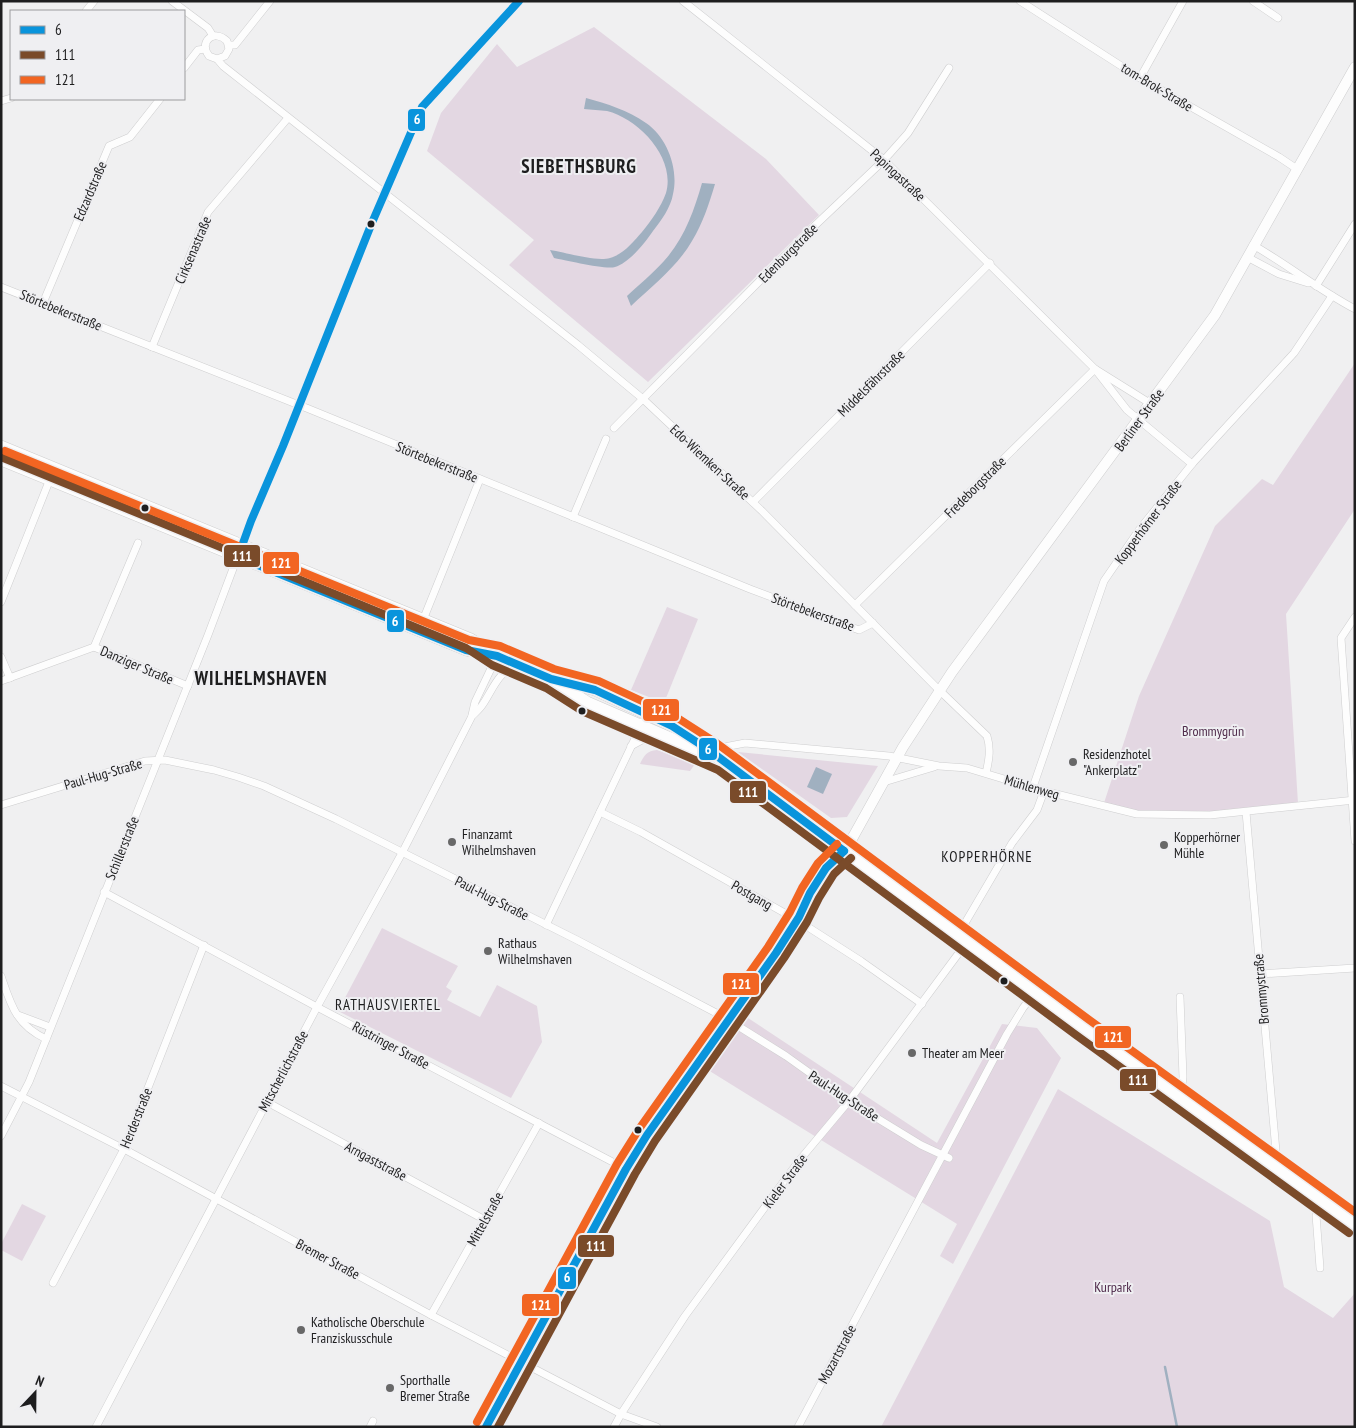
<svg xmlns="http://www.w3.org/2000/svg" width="1356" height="1428" viewBox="0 0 1356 1428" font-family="'PT Sans Narrow',sans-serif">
<rect width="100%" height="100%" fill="#f0f0f1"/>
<!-- green -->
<g fill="#e3d7e2">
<path d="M594,27L766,159L819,215L648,382L509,265L534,240L427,151L441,113L497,44L517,67Z"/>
<path d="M1355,363V509L1286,614L1298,803L1212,813L1137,812L1104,803L1139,696L1215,526L1262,479L1273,485Z"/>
<path d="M667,607L698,619L664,703L631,690Z"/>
<path d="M657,750L695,764L690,771L640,764C644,755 647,751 657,750Z"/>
<path d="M738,752L878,766L847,817L831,818Z"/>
<path d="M382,928L458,966L446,987L452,991L447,1000L480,1017L497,985L537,1006L542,1042L511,1098L338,1011Z"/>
<path d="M748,1018L937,1143L1002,1024L1037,1028L1061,1058L953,1264L940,1256L957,1224L708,1070Z"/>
<path d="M1058,1089L1270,1221L1284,1287L1333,1318L1355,1293V1427H881Z"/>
<path d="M22,1204L46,1216L22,1261L1,1250V1244Z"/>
</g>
<!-- water -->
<g fill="#a0b0c0">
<path d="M586,98C607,104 628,110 646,123C667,137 679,169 673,194C671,207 661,221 653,231C645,243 629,263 615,267C606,270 565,260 554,258L550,250C565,252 595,262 610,258C624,254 633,242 642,232C651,221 661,207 666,193C676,158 639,119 607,111C600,110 591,110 584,109Z"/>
<path d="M702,183L715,184C709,204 703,223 692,241C677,267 652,286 631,306L627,296C639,285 653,273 664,261C684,239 694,211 702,183Z"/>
<path d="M816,767L832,774L823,794L807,787Z"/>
</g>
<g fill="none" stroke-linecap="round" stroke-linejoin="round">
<!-- stream -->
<path stroke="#a0b0c0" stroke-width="2.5" d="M1165,1367L1177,1427"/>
<!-- minor casing -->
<g stroke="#cececf" stroke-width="8">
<g id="minor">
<path d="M172,1L208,28L213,36"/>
<path d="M683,1L884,160L1095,369L1127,410L1192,464"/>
<path d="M1020,1L1140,78L1279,157L1297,169"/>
<path d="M1253,1L1278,18"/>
<path d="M86,11L94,1"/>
<path d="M229,45H235L270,1"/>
<path d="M217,59L225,56L229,49L227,41C214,28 198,42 209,56L217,59L223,66L578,345L643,399L762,511L936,687L987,736C991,749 989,760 986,773"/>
<path d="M184,68L198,50L205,49"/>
<path d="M1140,78L1183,1"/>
<path d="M1,101L11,98"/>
<path d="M1253,245C1288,265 1319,290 1355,309"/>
<path d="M1247,257L1279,274L1308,283"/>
<path d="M1316,286L1355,224"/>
<path d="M1,287L309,409L750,589L859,630L873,623"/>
<path d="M43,303L109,146L130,137L160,99"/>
<path d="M152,347L208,212L288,118"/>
<path d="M614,428L807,233L884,160L908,133L949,68"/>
<path d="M753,502L990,263"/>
<path d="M573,517L606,439"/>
<path d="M1,602L50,479"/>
<path d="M855,605L1095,369L1151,404"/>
<path d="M1355,617L1341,638L1355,841"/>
<path d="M423,620L480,479"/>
<path d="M94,647L138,543"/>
<path d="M1,657L10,678"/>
<path d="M1,681L94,647L188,686"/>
<path d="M472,715L475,702L497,656"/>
<path d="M631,746L657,732"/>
<path d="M709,750L745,743L889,756L939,766L967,768L1044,791L1137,814L1210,815L1355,800"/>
<path d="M884,782L934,767"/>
<path d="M1033,787L1104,581L1139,530L1192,464L1294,353L1332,296"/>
<path d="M1,805L145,761L165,760L214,770L238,777L264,786L336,819L577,940L722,1016L786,1056L849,1101L921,1145L949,1158"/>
<path d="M600,812L641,832L797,920L861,961L922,1004"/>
<path d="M1246,812L1276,1151L1268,1162"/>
<path d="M104,892L317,1007L626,1169"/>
<path d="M546,925L641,726V722"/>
<path d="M958,935L1012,843L1037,810L1044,791"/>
<path d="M1260,974L1355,968"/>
<path d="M1,976C11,1005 16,1025 46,1039"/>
<path d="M18,1015L50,1027"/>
<path d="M1,1086L124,1149L431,1315L621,1414L657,1427"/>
<path d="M1175,1095L1182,1085L1183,1077L1180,997"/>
<path d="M267,1102L485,1220"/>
<path d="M1,1136L29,1082L208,635L251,521L283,446L371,225L422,107L519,1"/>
<path d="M1320,1268L1316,1215L1322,1203"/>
<path d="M53,1283L124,1149L204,945"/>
<path d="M431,1315L539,1123"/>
<path d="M96,1427L317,1007L402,853L472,716C476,712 480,709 483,704C493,689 499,670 518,665"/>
<path d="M370,1427L373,1421"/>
<path d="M614,1427L621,1414L685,1316L798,1162L849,1101L967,942"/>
<path d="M798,1427L1007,1034L1023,1008L1035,992"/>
</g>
</g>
<!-- secondary casing -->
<g stroke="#cececf" stroke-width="11">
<g id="secondary">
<path d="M799,917L816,898L833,873L903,747L952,672L1215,315L1355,67"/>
<path d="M486,1427L626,1169C673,1095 728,1026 776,953C784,941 793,929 799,917C812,893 818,876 838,857"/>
</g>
</g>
<!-- primary casing -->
<g stroke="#cececf" stroke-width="12">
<g id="primary">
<path d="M1,446L471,639L497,656L551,679L587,702L703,752"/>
<path d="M1,460L466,650L491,655"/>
<path d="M551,679L595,690L672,726L687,735L1082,1027L1355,1225"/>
</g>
</g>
<!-- minor -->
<use href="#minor" stroke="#fdfdfd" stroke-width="7"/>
<!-- secondary -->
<use href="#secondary" stroke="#fdfdfd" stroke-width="10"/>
<!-- primary -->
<use href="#primary" stroke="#fdfdfd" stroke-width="11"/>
<!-- bus-1 casing -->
<g stroke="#efeff2" stroke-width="11">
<g id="bus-1">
<path d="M238,557L466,650L497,656L551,679L595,690L672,726L709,750L844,851"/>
<path d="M238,557L251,521L283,446L371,225L422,107L519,1"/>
<path d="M486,1427L626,1169L647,1135L776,953L799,917L810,893L826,868L844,851"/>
</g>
</g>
<!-- bus-2 casing -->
<g stroke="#efeff2" stroke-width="11">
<g id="bus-2">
<path d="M1,457L466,648L492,665L546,688L582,711L718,770L1076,1035L1349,1233"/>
<path d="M498,1427L635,1174L655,1141L784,958L807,922L819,898L834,874L851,858"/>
</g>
</g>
<!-- bus-3 casing -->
<g stroke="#efeff2" stroke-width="11">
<g id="bus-3">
<path d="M5,451L469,640L500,646L554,669L599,681L676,717L715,742L1088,1019L1355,1212"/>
<path d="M477,1422L617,1164L639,1129L768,947L790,912L802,888L818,863L837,844"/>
</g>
</g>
<!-- bus-1 -->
<use href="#bus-1" stroke="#0994dc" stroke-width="8"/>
<!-- bus-2 -->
<use href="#bus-2" stroke="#7a4b2a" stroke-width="8"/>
<!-- bus-3 -->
<use href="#bus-3" stroke="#f26522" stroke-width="8"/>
</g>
<!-- markers -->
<g fill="#1e1e1f" stroke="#efeff2" stroke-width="2">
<circle cx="371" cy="224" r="4.5"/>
<circle cx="145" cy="508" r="4.5"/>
<circle cx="582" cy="711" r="4.5"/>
<circle cx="1004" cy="981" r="4.5"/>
<circle cx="638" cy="1130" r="4.5"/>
</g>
<g fill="#686868" stroke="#efeff2" stroke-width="2">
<circle cx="1073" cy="762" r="5"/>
<circle cx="452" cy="842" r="5"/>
<circle cx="1164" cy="845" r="5"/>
<circle cx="488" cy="951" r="5"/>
<circle cx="912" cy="1053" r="5"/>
<circle cx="301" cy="1330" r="5"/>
<circle cx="390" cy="1388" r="5"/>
</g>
<g text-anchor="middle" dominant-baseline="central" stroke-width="4" stroke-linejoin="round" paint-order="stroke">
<!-- street labels -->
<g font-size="14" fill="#1e1e1f" stroke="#efeff2">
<text transform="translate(1157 87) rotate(31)">tom-Brok-Straße</text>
<text transform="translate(898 175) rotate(43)">Papingastraße</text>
<text transform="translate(90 191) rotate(-67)">Edzardstraße</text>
<text transform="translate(193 250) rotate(-67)">Cirksenastraße</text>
<text transform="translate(788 253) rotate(-45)">Edenburgstraße</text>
<text transform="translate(61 310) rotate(22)">Störtebekerstraße</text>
<text transform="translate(871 383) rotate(-45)">Middelsfährstraße</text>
<text transform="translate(1139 420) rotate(-54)">Berliner Straße</text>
<text transform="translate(437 462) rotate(22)">Störtebekerstraße</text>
<text transform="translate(710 462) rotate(43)">Edo-Wiemken-Straße</text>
<text transform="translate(975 487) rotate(-45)">Fredeborgstraße</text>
<text transform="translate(1148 522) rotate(-53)">Kopperhörner Straße</text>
<text transform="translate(813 612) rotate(20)">Störtebekerstraße</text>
<text transform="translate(137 665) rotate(23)">Danziger Straße</text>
<text transform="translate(103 774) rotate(-16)">Paul-Hug-Straße</text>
<text transform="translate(1032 787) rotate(16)">Mühlenweg</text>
<text transform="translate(122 848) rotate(-68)">Schillerstraße</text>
<text transform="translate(752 895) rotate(30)">Postgang</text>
<text transform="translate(492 898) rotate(27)">Paul-Hug-Straße</text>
<text transform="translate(1261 989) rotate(-95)">Brommystraße</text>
<text transform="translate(391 1045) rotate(28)">Rüstringer Straße</text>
<text transform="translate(283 1071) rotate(-62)">Mitscherlichstraße</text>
<text transform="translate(844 1096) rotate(33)">Paul-Hug-Straße</text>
<text transform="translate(136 1118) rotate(-68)">Herderstraße</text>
<text transform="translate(376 1161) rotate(28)">Arngaststraße</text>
<text transform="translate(785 1181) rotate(-53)">Kieler Straße</text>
<text transform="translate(485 1219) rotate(-61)">Mittelstraße</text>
<text transform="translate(328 1259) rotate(28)">Bremer Straße</text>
<text transform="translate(837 1354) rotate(-62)">Mozartstraße</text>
</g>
<!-- park labels -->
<g font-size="14" fill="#502c4c" stroke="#efeff2">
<text x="1213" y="731">Brommygrün</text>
<text x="1113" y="1287">Kurpark</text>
</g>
<!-- poi labels -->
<g font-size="14" fill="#1e1e1f" stroke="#efeff2" text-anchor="start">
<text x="1083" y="754">Residenzhotel<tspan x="1083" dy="16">"Ankerplatz"</tspan></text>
<text x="462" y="834">Finanzamt<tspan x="462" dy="16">Wilhelmshaven</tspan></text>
<text x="1174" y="837">Kopperhörner<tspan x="1174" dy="16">Mühle</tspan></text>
<text x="498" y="943">Rathaus<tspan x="498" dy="16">Wilhelmshaven</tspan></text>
<text x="922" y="1053">Theater am Meer</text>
<text x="311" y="1322">Katholische Oberschule<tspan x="311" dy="16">Franziskusschule</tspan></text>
<text x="400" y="1380">Sporthalle<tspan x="400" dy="16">Bremer Straße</tspan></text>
</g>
<!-- neighbourhood labels -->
<g font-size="15" letter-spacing="1" fill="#1e1e1f" stroke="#efeff2">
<text x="987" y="856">KOPPERHÖRNE</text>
<text x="388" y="1004">RATHAUSVIERTEL</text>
</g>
<!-- district labels -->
<g font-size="19" font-weight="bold" letter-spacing="1" fill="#1e1e1f" stroke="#efeff2">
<text x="579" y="166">SIEBETHSBURG</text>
<text x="261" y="678">WILHELMSHAVEN</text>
</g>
</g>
<g stroke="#efeff2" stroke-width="2">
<rect x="407" y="108" width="19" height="24" rx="5" fill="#0994dc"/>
<rect x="223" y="544" width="38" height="24" rx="5" fill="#7a4b2a"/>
<rect x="262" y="551" width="38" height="24" rx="5" fill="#f26522"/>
<rect x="386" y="609" width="19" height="24" rx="5" fill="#0994dc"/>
<rect x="642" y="698" width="38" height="24" rx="5" fill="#f26522"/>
<rect x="698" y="737" width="20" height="24" rx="5" fill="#0994dc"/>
<rect x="729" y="780" width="38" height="24" rx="5" fill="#7a4b2a"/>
<rect x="722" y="972" width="38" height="24" rx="5" fill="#f26522"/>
<rect x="1094" y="1025" width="38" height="24" rx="5" fill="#f26522"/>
<rect x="1119" y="1068" width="38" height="24" rx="5" fill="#7a4b2a"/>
<rect x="577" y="1234" width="38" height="24" rx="5" fill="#7a4b2a"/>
<rect x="557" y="1266" width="20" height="24" rx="5" fill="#0994dc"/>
<rect x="521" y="1293" width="39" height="24" rx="5" fill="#f26522"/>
</g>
<g font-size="14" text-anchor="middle" font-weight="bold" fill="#fff">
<text x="417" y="124">6</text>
<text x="242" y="561">111</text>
<text x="281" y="568">121</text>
<text x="395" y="626">6</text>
<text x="661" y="715">121</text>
<text x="708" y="754">6</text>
<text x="748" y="797">111</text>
<text x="741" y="989">121</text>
<text x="1113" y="1042">121</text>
<text x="1138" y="1085">111</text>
<text x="596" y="1251">111</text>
<text x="567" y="1282">6</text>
<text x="541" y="1310">121</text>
</g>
<!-- border -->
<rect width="1356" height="1428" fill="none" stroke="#1e1e1f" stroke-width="5"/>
<!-- legend -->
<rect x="10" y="10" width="175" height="90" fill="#efeff2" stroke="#9b9b9e"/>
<rect x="20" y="26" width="25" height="8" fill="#0994dc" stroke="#9b9b9e"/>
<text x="55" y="35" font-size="15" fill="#1e1e1f">6</text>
<rect x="20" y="51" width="25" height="8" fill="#7a4b2a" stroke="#9b9b9e"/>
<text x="55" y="60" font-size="15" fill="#1e1e1f">111</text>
<rect x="20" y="76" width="25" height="8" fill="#f26522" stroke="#9b9b9e"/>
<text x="55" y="85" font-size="15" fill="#1e1e1f">121</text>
<!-- north arrow -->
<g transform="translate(35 1393) rotate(22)" stroke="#efeff2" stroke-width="4" paint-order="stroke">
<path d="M0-4L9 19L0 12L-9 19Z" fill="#1e1e1f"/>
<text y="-8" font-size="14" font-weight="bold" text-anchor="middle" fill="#1e1e1f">N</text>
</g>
</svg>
